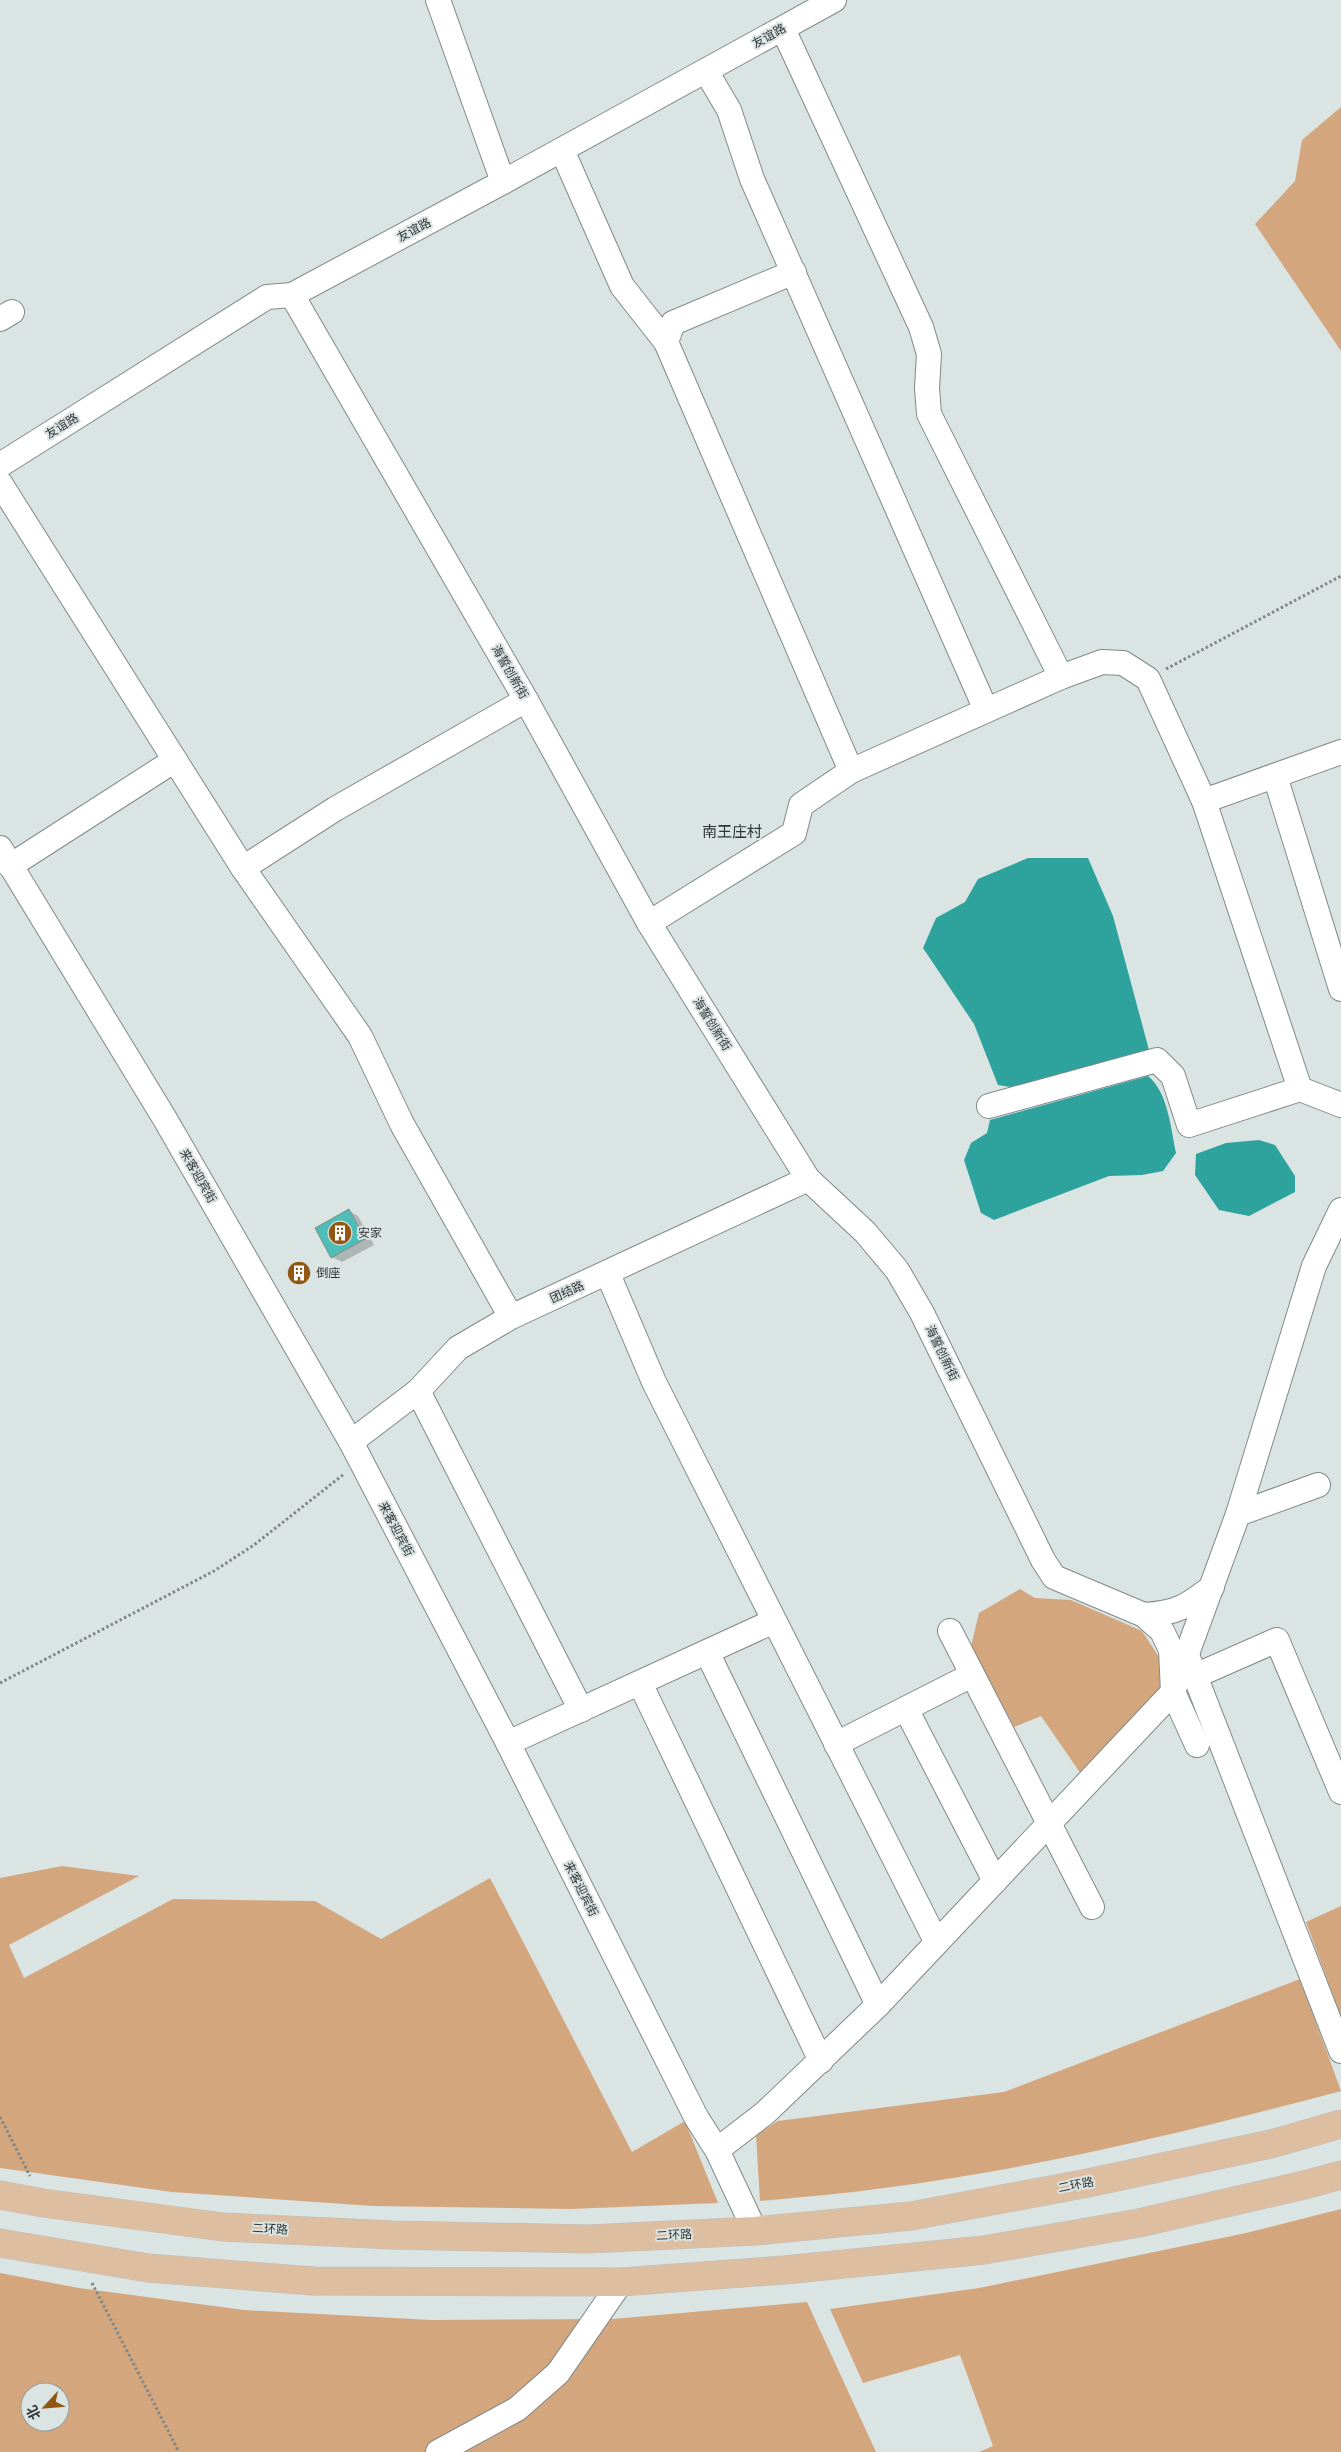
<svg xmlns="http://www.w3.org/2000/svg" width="1341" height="2452" viewBox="0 0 1341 2452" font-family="'Fira Sans Condensed','Noto Sans SC',sans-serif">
<rect width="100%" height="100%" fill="#dae4e3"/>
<!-- green -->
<g fill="#d4a67d" fill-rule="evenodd">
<path d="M1341,107V351L1255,224L1295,181L1302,140Z"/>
<path d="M1020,1589L1035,1598L1071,1600L1142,1631L1161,1660V1685L1154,1699L1081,1774L1041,1716L1014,1727L971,1646L979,1613Z"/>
<path d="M62,1866L139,1876L9,1945L24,1978L173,1899L315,1901L381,1939L490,1878L632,2152L685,2121L718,2203L571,2209L373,2206L172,2192L0,2168V1878Z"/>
<path d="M1341,1906V2017L1306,1922Z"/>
<path d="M1300,1979L1341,2091C1191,2131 1039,2168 884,2188C843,2194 801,2197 760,2201L756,2135L778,2121L1004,2092Z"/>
<path d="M1341,2209V2452H979L993,2446L960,2355L863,2383L830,2309L979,2288L1246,2233Z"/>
<path d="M0,2273L79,2288L244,2310L431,2320L613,2319L807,2302L876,2452H0ZM30,2392H60V2422H30Z"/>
</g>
<!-- water -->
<g fill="#2ea29d">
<path d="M1028,858H1088L1113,916L1149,1050L1029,1090L998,1085L974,1024L923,948L936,918L965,902L978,879Z"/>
<path d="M1148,1076C1168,1092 1171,1129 1176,1153L1163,1171L1142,1175L1109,1176L994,1220L981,1213L964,1160L971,1143L987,1133L990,1120Z"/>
<path d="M1259,1140L1275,1145L1295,1176V1192L1249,1216L1219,1210L1195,1175L1196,1154L1226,1143Z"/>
</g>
<!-- shadow -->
<path fill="#0003" d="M349,1211L358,1216L374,1245L342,1262L332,1257Z"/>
<!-- building -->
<path fill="#4ebcb7" stroke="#838c8b" d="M349,1209L365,1239L331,1258L315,1228Z"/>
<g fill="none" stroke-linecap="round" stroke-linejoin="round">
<!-- minor casing -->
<g stroke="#818a89" stroke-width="26">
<g id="minor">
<path d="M438,0L503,182"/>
<path d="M783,29L921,327L929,354L927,388L929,414L1061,677"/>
<path d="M706,71L729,110L752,179L986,710"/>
<path d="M562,150L622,286L666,342L851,771"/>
<path d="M292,295L526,700L649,923L808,1179L865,1232L897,1270L922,1313L1043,1560L1054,1577L1144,1615L1162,1631L1171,1650L1173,1692L1197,1745"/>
<path d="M0,319L12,312"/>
<path d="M666,342L673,323L794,272"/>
<path d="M0,465L267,297L292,295L503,182L834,0"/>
<path d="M0,483L243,868L360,1036L402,1124L511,1317"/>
<path d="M1275,776L1341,989"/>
<path d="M1204,801L1341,752"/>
<path d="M0,848L165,1119L351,1442L508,1743L696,2117L717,2150L755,2231"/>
<path d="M10,866L175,760"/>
<path d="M243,868L335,809L526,700"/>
<path d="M649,923L794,833L801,805L851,771L1061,677L1102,662L1123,663L1148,679L1204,801L1300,1089L1341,1105"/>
<path d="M989,1106L1157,1060L1173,1076L1189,1125L1300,1089"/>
<path d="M608,1274L654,1382L936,1941"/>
<path d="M418,1391L581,1710"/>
<path d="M351,1442L418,1391L458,1348L511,1317L808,1179"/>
<path d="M1238,1514L1318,1485"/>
<path d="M1144,1615C1177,1613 1186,1607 1212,1587"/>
<path d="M950,1631L1092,1907"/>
<path d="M707,1652L878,2005"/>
<path d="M1187,1655L1341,2051"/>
<path d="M1195,1676L1277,1640L1341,1792"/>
<path d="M640,1683L821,2061"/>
<path d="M906,1709L995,1881"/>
<path d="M508,1743L774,1621"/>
<path d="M836,1744L972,1675"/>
<path d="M717,2150L765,2113L878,2005L1173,1692L1238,1514L1314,1266L1341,1210"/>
<path d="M438,2452L517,2409L558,2373L621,2282"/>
</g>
</g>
<!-- major casing -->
<g stroke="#bdbebe" stroke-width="29">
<g id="major">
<path d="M0,2195L43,2203L223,2227L393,2235L588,2239L755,2231L911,2216L1088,2183L1271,2144L1341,2124"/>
<path d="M0,2243L148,2268L313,2281L621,2282L784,2270L984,2250L1139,2223L1308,2184L1341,2175"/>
</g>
</g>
<!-- path -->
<g stroke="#808786" stroke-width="3" stroke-dasharray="2.5 2.5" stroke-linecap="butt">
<path d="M1166,669L1341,576"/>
<path d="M0,1683L214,1571L254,1545L344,1474"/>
<path d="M0,2117L30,2176"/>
<path d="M92,2283L179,2452"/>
</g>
<!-- minor -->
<use href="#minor" stroke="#fff" stroke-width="24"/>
<!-- major -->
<use href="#major" stroke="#ddbea1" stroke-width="28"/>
</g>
<!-- icons -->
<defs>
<g id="building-disc" transform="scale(1.25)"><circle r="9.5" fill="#905612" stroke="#dae4e3"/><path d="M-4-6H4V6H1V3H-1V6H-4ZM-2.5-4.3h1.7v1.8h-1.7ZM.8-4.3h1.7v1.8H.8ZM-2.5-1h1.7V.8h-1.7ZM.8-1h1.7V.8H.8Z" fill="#fff"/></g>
</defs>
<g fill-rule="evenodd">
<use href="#building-disc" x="340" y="1233"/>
<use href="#building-disc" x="299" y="1273"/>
</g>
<g text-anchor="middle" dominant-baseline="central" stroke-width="4" stroke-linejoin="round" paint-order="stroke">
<!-- street labels -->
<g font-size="12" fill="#323535" stroke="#dae4e3">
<text transform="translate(769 36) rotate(-29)">友谊路</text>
<text transform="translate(414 230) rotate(-28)">友谊路</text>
<text transform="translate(62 426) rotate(-32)">友谊路</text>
<text transform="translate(510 672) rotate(60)">海誓创新街</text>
<text transform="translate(712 1024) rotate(58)">海誓创新街</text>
<text transform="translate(198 1176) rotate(60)">来客迎宾街</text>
<text transform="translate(567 1292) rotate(-24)">团结路</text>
<text transform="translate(942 1353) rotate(64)">海誓创新街</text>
<text transform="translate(396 1529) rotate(62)">来客迎宾街</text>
<text transform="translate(581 1889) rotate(63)">来客迎宾街</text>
<text transform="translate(1076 2185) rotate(-11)">二环路</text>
<text transform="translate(270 2229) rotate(3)">二环路</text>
<text transform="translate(674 2235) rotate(-3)">二环路</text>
</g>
<!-- poi labels -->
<g font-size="12" fill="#323535" stroke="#dae4e3" text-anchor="start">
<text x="358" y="1233">安家</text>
<text x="316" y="1273">倒座</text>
</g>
<!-- quarter labels -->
<g font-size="15" fill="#2d3534" stroke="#dae4e3">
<text x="732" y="832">南王庄村</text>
</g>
</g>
<!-- north arrow -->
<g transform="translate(45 2407) rotate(244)"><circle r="24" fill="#dae4e3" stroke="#979e9d"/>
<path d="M0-4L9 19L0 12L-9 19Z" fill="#905612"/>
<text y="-8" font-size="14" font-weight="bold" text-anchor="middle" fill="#323535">北</text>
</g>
</svg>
